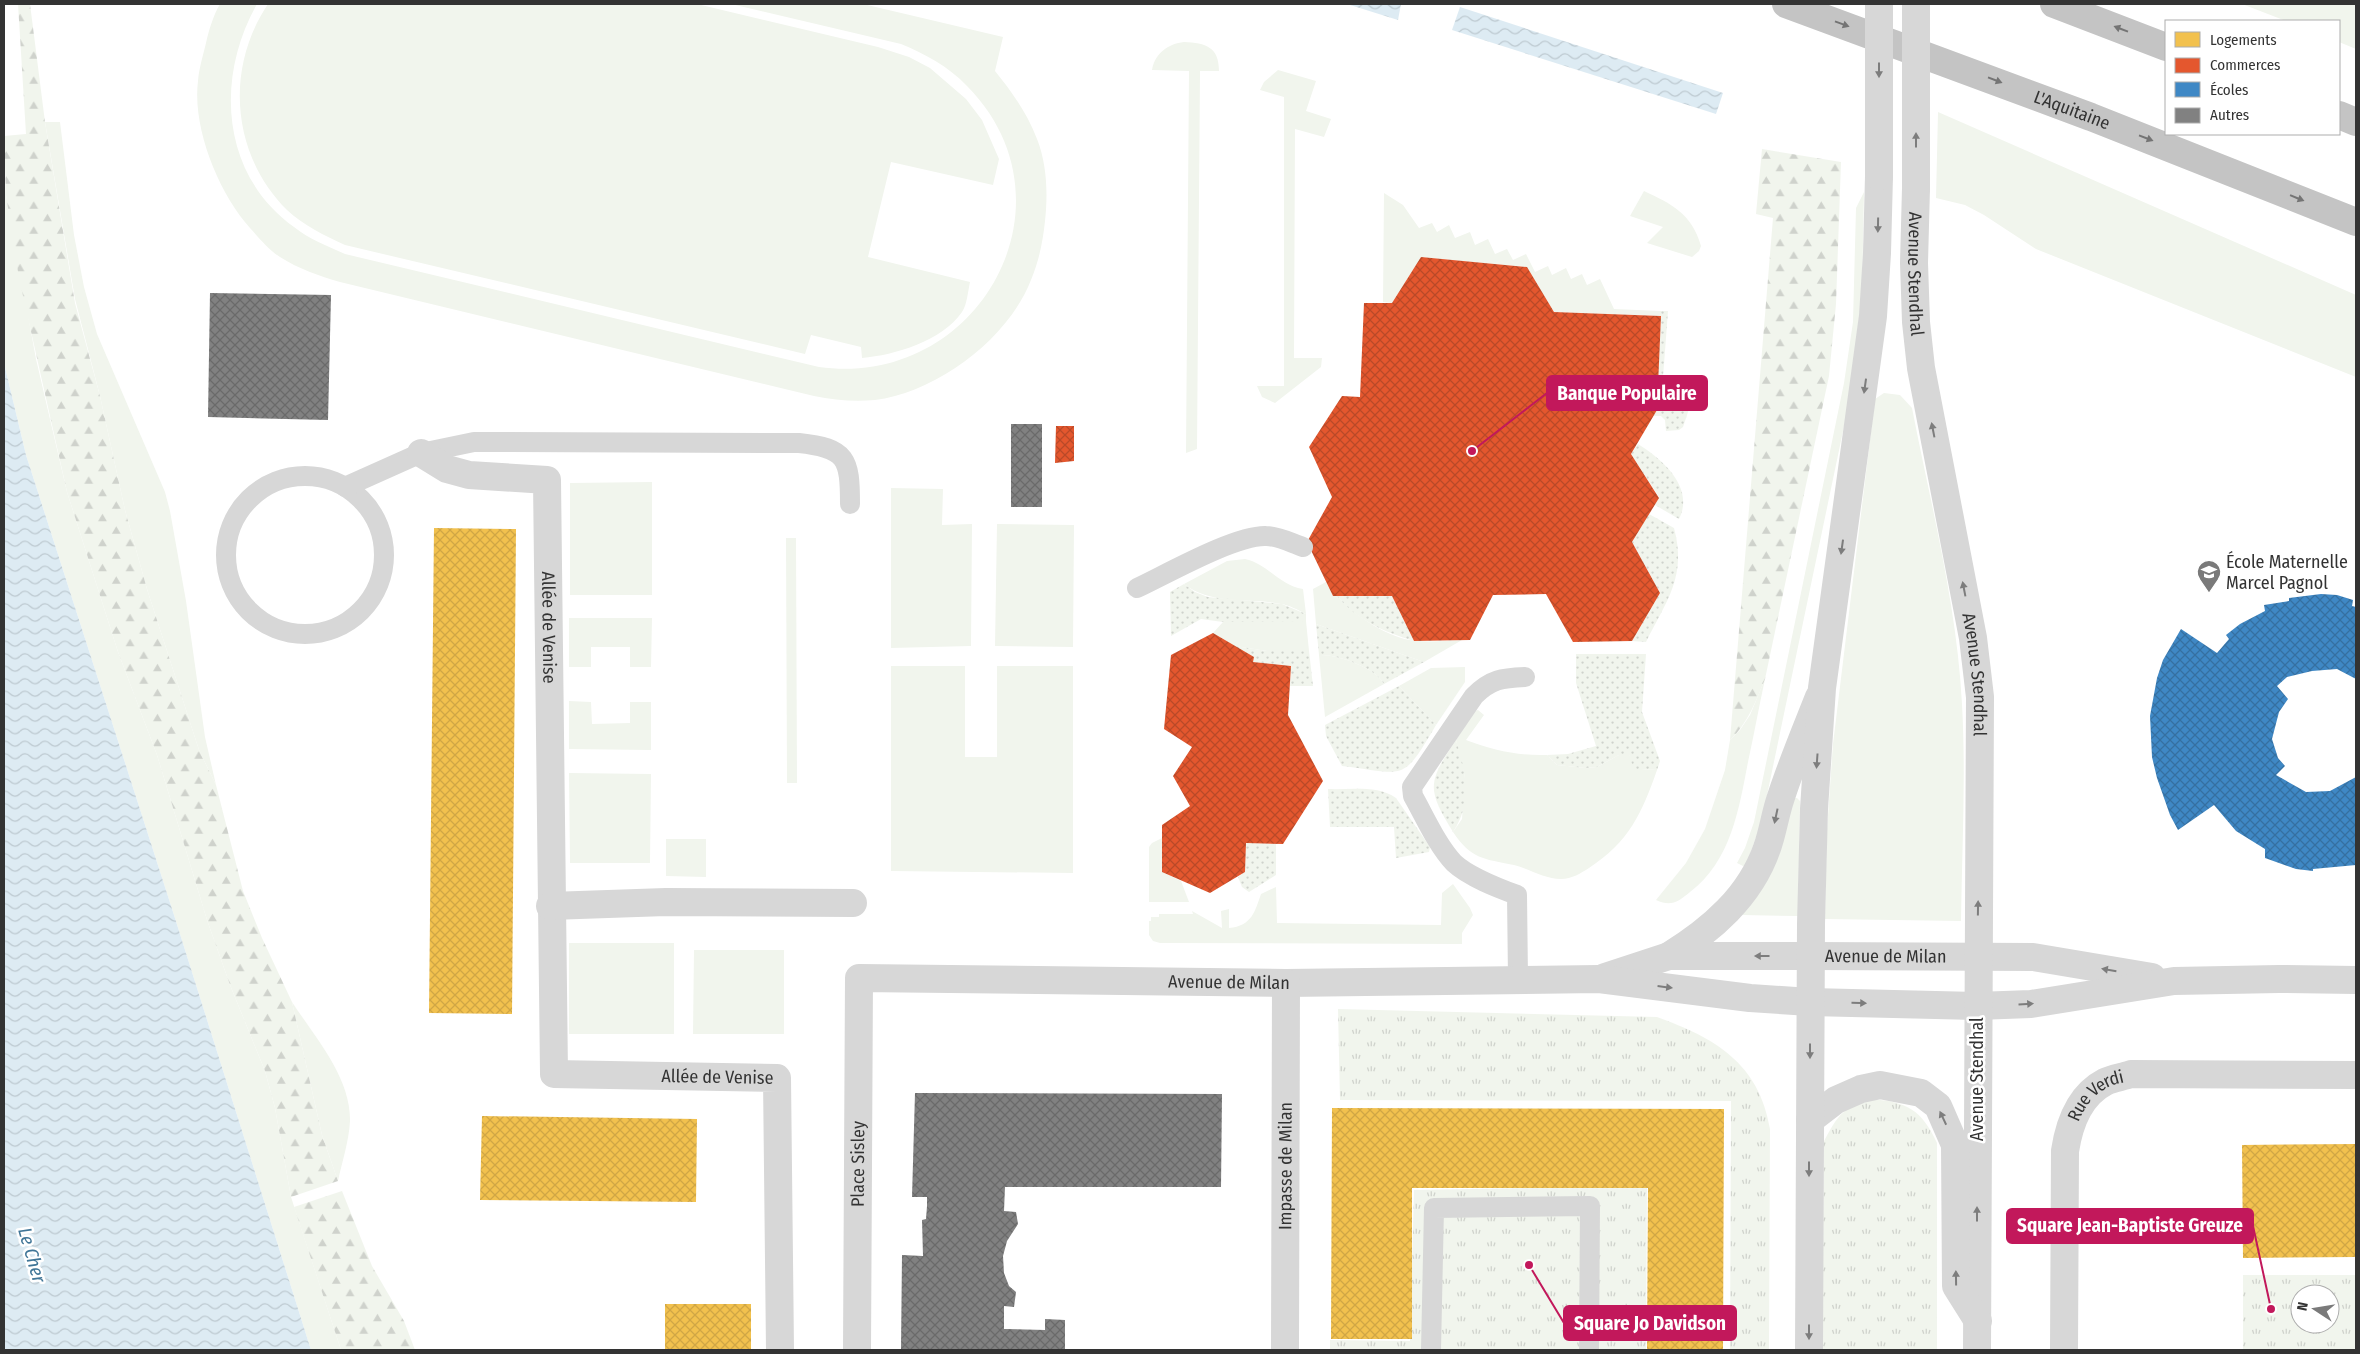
<svg xmlns="http://www.w3.org/2000/svg" width="2360" height="1354" viewBox="0 0 2360 1354" font-family="'Fira Sans Condensed',sans-serif">
<defs>
<pattern id="forest-firs" width="22" height="20" patternUnits="userSpaceOnUse" patternTransform="scale(1.25)"><rect width="22" height="20" fill="#f1f5ed"/><path d="M5 1l3.5 6h-7zM16 11l3.5 6h-7z" fill="#cfd2cc"/></pattern>
<pattern id="park-tufts" width="24" height="20" patternUnits="userSpaceOnUse" patternTransform="scale(1.25)"><rect width="24" height="20" fill="#f1f5ed"/><path d="M3 7l-1-3M5 7V3M7 7l1-3M15 17l-1-3M17 17v-4M19 17l1-3" fill="none" stroke="#cfd2cc"/></pattern>
<pattern id="garden-dots" width="8" height="8" patternUnits="userSpaceOnUse" patternTransform="scale(1.25)"><rect width="8" height="8" fill="#f1f5ed"/><path d="M2 2h.1M6 6h.1" fill="none" stroke="#cfd2cc" stroke-width="1.8" stroke-linecap="round"/></pattern>
<pattern id="water-waves" width="16" height="10" patternUnits="userSpaceOnUse" patternTransform="scale(1.25)"><rect width="16" height="10" fill="#ddebf3"/><path d="M0 5q4-4 8 0t8 0" fill="none" stroke="#becad1"/></pattern>
<pattern id="homes-cross-hatch" width="8" height="8" patternUnits="userSpaceOnUse" patternTransform="scale(1.25)"><rect width="8" height="8" fill="#f2c14e"/><path d="M0 0l8 8M0 8l8-8" fill="none" stroke="#d0a645"/></pattern>
<pattern id="shops-cross-hatch" width="8" height="8" patternUnits="userSpaceOnUse" patternTransform="scale(1.25)"><rect width="8" height="8" fill="#e4572e"/><path d="M0 0l8 8M0 8l8-8" fill="none" stroke="#b94928"/></pattern>
<pattern id="schools-cross-hatch" width="8" height="8" patternUnits="userSpaceOnUse" patternTransform="scale(1.25)"><rect width="8" height="8" fill="#3f88c5"/><path d="M0 0l8 8M0 8l8-8" fill="none" stroke="#3570a1"/></pattern>
<pattern id="building-cross-hatch" width="8" height="8" patternUnits="userSpaceOnUse" patternTransform="scale(1.25)"><rect width="8" height="8" fill="#818181"/><path d="M0 0l8 8M0 8l8-8" fill="none" stroke="#6a6a6a"/></pattern>
</defs>
<rect width="100%" height="100%" fill="#fff"/>
<!-- grass -->
<g fill="#f1f5ed">
<path d="M220,4H257C215,78 221,175 294,227C309,239 327,246 345,254L819,367C979,389 1082,202 967,86C948,66 925,54 901,44L731,4H863L1003,37L995,71C1012,92 1027,113 1037,139C1047,164 1048,194 1045,221C1043,241 1039,261 1031,280C1008,339 937,392 875,400C854,402 834,400 814,396L340,282C319,276 299,269 280,257C269,250 259,238 250,228C219,194 192,128 198,81C199,68 203,56 206,43C209,30 213,16 220,4Z"/>
<path d="M268,4H697L878,47L909,57L930,68L966,99L982,120L999,159L993,185L891,162L868,257L970,282C968,291 967,305 962,312C942,341 895,355 862,358L861,347L811,335L805,354L345,245C325,236 303,225 287,210C231,154 225,68 268,4Z"/>
<path d="M2242,4H2356V49L2339,42V21H2286Z"/>
<path d="M1184,42C1206,43 1219,47 1219,71H1200L1197,449L1186,453L1189,71L1152,70C1155,53 1168,44 1184,42Z"/>
<path d="M1278,70L1316,81L1306,111L1331,119L1324,137L1295,129L1294,358H1322L1321,367L1275,403L1262,397L1257,386H1284V97L1260,90L1264,82Z"/>
<path d="M1938,112L2356,295V377L2036,249L1984,215L1965,205L1936,198Z"/>
<path d="M45,122H60L74,235L84,287L97,334L165,492L170,511L186,601L205,737L216,785L199,750L147,589L125,510L100,396L75,299Z"/>
<path d="M4,155L6,195L36,359L67,492L118,652L157,755L207,920L230,985L265,1071L275,1108L291,1197L341,1350H311L174,915L26,455L4,363Z"/>
<path d="M1644,191C1672,204 1692,214 1701,246L1699,251L1692,257L1647,243L1663,227L1630,216Z"/>
<path d="M1864,192L1862,295L1847,412L1761,824L1745,867L1737,863L1745,848L1754,822L1844,383L1853,322L1856,208Z"/>
<path d="M1384,193L1403,205L1419,228L1432,223L1437,232L1449,225L1455,238L1470,232L1475,245L1488,239L1495,254L1507,249L1513,260L1526,254L1535,272L1548,266L1552,275L1566,268L1571,279L1582,274L1587,285L1600,279L1614,309L1661,311V316L1554,312L1526,267L1421,257L1392,303L1383,302Z"/>
<path d="M1884,393L1900,395L1912,408C1931,506 1957,605 1962,704C1966,776 1962,849 1961,921L1825,919L1827,830L1833,744L1875,399Z"/>
<path d="M652,482V595H570V483Z"/>
<path d="M891,488L943,489L942,525L972,524L971,646L891,648Z"/>
<path d="M997,524L1074,525L1073,647L995,646Z"/>
<path d="M786,538H796L797,783H787Z"/>
<path d="M1245,559C1268,564 1279,585 1303,589L1306,614C1298,610 1289,605 1281,604C1247,597 1213,606 1184,584L1227,561Z"/>
<path d="M1326,582L1333,596H1337C1353,615 1390,639 1416,641C1431,642 1447,641 1462,640L1424,662L1316,624L1313,589Z"/>
<path d="M569,618H652L651,667H630V647H591V667H569Z"/>
<path d="M1228,620L1306,621L1309,651H1267L1235,646L1213,633L1223,622Z"/>
<path d="M1319,655C1336,654 1375,667 1384,684L1325,717Z"/>
<path d="M891,666H965V757H997V666H1073V873L891,871Z"/>
<path d="M1465,667V682L1436,725L1399,686L1431,668Z"/>
<path d="M1765,679C1759,707 1754,734 1748,762C1739,809 1731,861 1690,892C1678,902 1671,907 1656,900L1686,863L1705,829L1725,770L1730,740L1740,730L1750,715Z"/>
<path d="M569,701L591,702L592,724L630,723V702H651V750L569,749Z"/>
<path d="M1478,710L1484,715L1466,740C1493,750 1518,756 1547,755L1557,765L1585,768L1597,767L1619,755H1629L1641,769L1657,770C1642,813 1629,842 1589,868C1581,873 1572,879 1561,879C1545,879 1530,869 1514,865C1484,859 1471,859 1453,832L1462,819L1465,777L1456,740L1475,711Z"/>
<path d="M569,773L651,774L650,863H570Z"/>
<path d="M1793,798H1797L1800,801L1798,916L1742,915L1752,903Z"/>
<path d="M1162,838V872L1181,881L1189,902H1149V847L1152,843Z"/>
<path d="M666,839H706V877L666,876Z"/>
<path d="M1453,884L1470,908L1473,915L1462,933V944L1160,943L1153,941L1149,935V921H1151V917H1159V914H1193L1192,911L1222,928L1221,911L1229,909V928C1252,926 1255,911 1261,894L1276,887L1277,923L1441,925L1442,893Z"/>
<rect x="569" y="943" width="105" height="91"/>
<path d="M694,950H784V1034H693Z"/>
<path d="M292,1002C314,1036 351,1077 350,1121C349,1141 342,1162 338,1181L322,1135Z"/>
</g>
<!-- forest -->
<g fill="url(#forest-firs)">
<path d="M18,4H30L45,122L75,303L100,396L125,510L147,589L199,750L216,785L243,891L262,938L292,1002L322,1135L338,1181L291,1197L275,1108L265,1071L230,985L207,920L157,755L118,652L67,492L19,278L6,195L4,136L26,134Z"/>
<path d="M1762,149L1841,162L1836,304L1829,376L1765,679C1756,701 1748,723 1730,740L1773,218L1756,214Z"/>
<path d="M342,1191L372,1266L404,1321L415,1350H341L294,1207Z"/>
</g>
<!-- park -->
<g fill="url(#park-tufts)" fill-rule="evenodd">
<path d="M1338,1009L1657,1017C1715,1038 1759,1063 1770,1129L1769,1350H1730L1731,1101L1340,1100Z"/>
<path d="M1872,1099C1907,1102 1922,1110 1937,1143V1350H1822L1824,1141C1839,1114 1842,1108 1872,1099Z"/>
<path d="M1647,1186L1646,1350H1330V1340L1410,1341L1414,1190Z"/>
<path d="M2243,1275H2356V1350H2243ZM2300,1294H2330V1324H2300Z"/>
</g>
<!-- garden -->
<g fill="url(#garden-dots)">
<path d="M1661,311H1668L1661,404L1690,406L1683,427L1679,430L1666,431L1665,420L1661,416H1653L1657,410Z"/>
<path d="M1638,444C1662,459 1695,487 1679,519L1655,505L1659,497L1631,454Z"/>
<path d="M1649,514L1674,528C1687,576 1667,600 1646,642L1632,641L1660,593L1632,542Z"/>
<path d="M1184,584L1195,592L1208,597L1282,604L1306,614V621L1223,622L1201,619L1171,636L1170,592Z"/>
<path d="M1337,596H1392L1414,641C1384,632 1357,620 1337,596Z"/>
<path d="M1316,624L1424,662L1384,684C1375,667 1336,654 1319,655Z"/>
<path d="M1235,646L1267,651H1309L1313,686H1290L1291,666L1253,662Z"/>
<path d="M1576,654H1646L1642,712L1660,761L1657,770L1641,769L1635,773L1629,755H1619L1597,767L1585,768L1557,765L1547,755L1568,754L1596,746L1576,683Z"/>
<path d="M1399,686L1436,725C1402,783 1406,774 1342,766L1326,736L1325,725Z"/>
<path d="M1456,740C1466,773 1473,801 1453,832C1426,788 1428,782 1456,740Z"/>
<path d="M1328,789C1350,790 1378,785 1396,798L1430,847L1429,852L1396,858L1394,827H1330Z"/>
<path d="M1246,843L1276,844V875L1249,892L1242,887L1238,877L1245,872Z"/>
</g>
<!-- water -->
<g fill="url(#water-waves)">
<path d="M1347,4H1401L1398,20Z"/>
<path d="M1460,7L1723,93L1716,114L1452,30Z"/>
<path d="M4,363L26,455L174,915L311,1350H4Z"/>
</g>
<!-- homes -->
<g fill="url(#homes-cross-hatch)">
<path d="M434,528L516,529L512,1014L429,1013Z"/>
<path d="M1332,1108L1724,1109L1723,1350H1647L1648,1188H1412V1339H1331Z"/>
<path d="M482,1116L697,1119L696,1202L480,1200Z"/>
<path d="M2356,1144V1257L2243,1258L2242,1145Z"/>
<rect x="665" y="1304" width="86" height="46"/>
</g>
<!-- shops -->
<g fill="url(#shops-cross-hatch)">
<path d="M1421,257L1527,267L1554,312L1661,316L1657,410L1631,454L1659,498L1632,542L1660,593L1632,641L1573,642L1546,594L1493,595L1470,640L1414,641L1392,596H1333L1307,542L1332,497L1309,447L1342,396L1360,397L1364,303H1392Z"/>
<path d="M1056,426H1074V461L1055,463Z"/>
<path d="M1213,633L1254,657L1253,662L1291,666L1288,715L1323,781L1283,844L1246,843L1245,872L1210,893L1162,872V825L1190,806L1173,776L1192,747L1164,729L1171,655Z"/>
</g>
<!-- schools -->
<path fill="url(#schools-cross-hatch)" d="M2321,594L2337,595L2353,600L2352,606L2356,607V679L2337,669L2312,671L2287,677L2277,686L2288,699L2279,712L2272,739L2278,758L2285,766L2276,775L2306,792L2330,791L2356,777V865L2313,869V871L2296,869L2265,858V849L2236,831L2214,805L2178,830L2170,815L2157,778L2152,757L2150,716L2157,678L2163,660L2181,629L2217,653L2229,639L2226,635L2240,624L2265,611L2264,605L2289,601V598Z"/>
<!-- building -->
<g fill="url(#building-cross-hatch)">
<path d="M210,293L331,295L328,420L208,417Z"/>
<rect x="1011" y="424" width="31" height="83"/>
<path d="M915,1093L1222,1094L1221,1187H1005L1004,1211L1016,1212L1018,1224L1007,1241L1003,1256L1004,1273L1009,1286L1016,1292L1014,1307L1004,1306V1329L1045,1330V1319L1065,1320V1350H901L902,1255L923,1256L922,1220L926,1219L927,1206V1197H912Z"/>
</g>
<g fill="none" stroke-linecap="round" stroke-linejoin="round">
<!-- service -->
<g stroke="#d7d7d7" stroke-width="20">
<circle cx="305" cy="555" r="79"/>
<path d="M345,487L421,453L474,442L799,443C847,448 850,459 850,504"/>
<path d="M1137,588C1167,574 1235,535 1266,536C1279,536 1291,543 1303,547"/>
<path d="M1518,979L1517,895C1498,888 1469,877 1454,863C1437,845 1425,817 1413,796L1412,787L1474,696C1491,679 1502,678 1525,677"/>
<path d="M1431,1350L1434,1208L1590,1206L1589,1350"/>
</g>
<!-- pedestrian -->
<g stroke="#d7d7d7" stroke-width="28">
<path id="s1" d="M421,453L447,469L469,475L547,480L554,1074L777,1078L780,1350"/>
<path d="M550,906L666,902L853,903"/>
</g>
<!-- minor -->
<g stroke="#d7d7d7" stroke-width="28">
<path d="M1669,956C1711,930 1750,897 1767,848C1773,832 1775,814 1781,797C1792,763 1806,730 1819,697"/>
<path id="s2" d="M1605,977L1669,956H1811L2033,957L2152,977"/>
<path id="s3" d="M857,1350L859,978L1286,983L1599,979L1750,998L1810,1002L1977,1006L2031,1004L2174,981L2279,979L2356,980"/>
<path id="s4" d="M1285,1350L1286,983"/>
<path id="s5" d="M2064,1350L2065,1151C2069,1125 2078,1096 2105,1082C2112,1078 2123,1077 2131,1074L2356,1075"/>
</g>
<!-- tertiary -->
<g stroke="#d7d7d7" stroke-width="28">
<path id="s6" d="M1916,188L1914,263L1916,322L1921,368L1973,638L1980,697L1977,1350"/>
<path d="M1810,1120L1836,1100L1861,1089L1880,1085L1921,1093L1938,1106L1955,1145L1956,1286L1978,1321"/>
<path d="M1809,1350L1811,924L1814,809L1822,688L1873,316L1877,253L1879,176"/>
</g>
<!-- motorway -->
<g stroke="#c4c4c4" stroke-width="28">
<path id="s7" d="M1786,4L2091,117L2356,222"/>
<path d="M2054,4L2166,47"/>
<path d="M2339,115L2356,122"/>
</g>
<!-- tertiary-bridge -->
<g stroke="#d7d7d7" stroke-width="28">
<path d="M1916,4V188"/>
<path d="M1879,176V4"/>
</g>
</g>
<!-- one-way arrows -->
<defs><path id="oneway-solid" d="M-6-.8H1V-3.2L6.5 0L1 3.2V.8H-6Z" transform="scale(1.25)"/></defs>
<g fill="#747474">
<use href="#oneway-solid" transform="translate(1842 24) rotate(20)"/>
<use href="#oneway-solid" transform="translate(2121 29) rotate(-159)"/>
<use href="#oneway-solid" transform="translate(1995 80) rotate(21)"/>
<use href="#oneway-solid" transform="translate(2146 138) rotate(21)"/>
<use href="#oneway-solid" transform="translate(2297 198) rotate(22)"/>
</g>
<g fill="#7d7d7d">
<use href="#oneway-solid" transform="translate(1879 70) rotate(90)"/>
<use href="#oneway-solid" transform="translate(1916 140) rotate(-90)"/>
<use href="#oneway-solid" transform="translate(1878 225) rotate(91)"/>
<use href="#oneway-solid" transform="translate(1865 386) rotate(98)"/>
<use href="#oneway-solid" transform="translate(1933 430) rotate(-101)"/>
<use href="#oneway-solid" transform="translate(1842 547) rotate(98)"/>
<use href="#oneway-solid" transform="translate(1964 589) rotate(-101)"/>
<use href="#oneway-solid" transform="translate(1817 761) rotate(94)"/>
<use href="#oneway-solid" transform="translate(1776 816) rotate(102)"/>
<use href="#oneway-solid" transform="translate(1978 908) rotate(-89)"/>
<use href="#oneway-solid" transform="translate(1762 956) rotate(180)"/>
<use href="#oneway-solid" transform="translate(2109 970) rotate(-170)"/>
<use href="#oneway-solid" transform="translate(1665 987) rotate(7)"/>
<use href="#oneway-solid" transform="translate(1859 1003) rotate(1)"/>
<use href="#oneway-solid" transform="translate(2026 1004) rotate(-4)"/>
<use href="#oneway-solid" transform="translate(1810 1051) rotate(90)"/>
<use href="#oneway-solid" transform="translate(1943 1118) rotate(-115)"/>
<use href="#oneway-solid" transform="translate(1809 1169) rotate(90)"/>
<use href="#oneway-solid" transform="translate(1977 1214) rotate(-90)"/>
<use href="#oneway-solid" transform="translate(1956 1278) rotate(-91)"/>
<use href="#oneway-solid" transform="translate(1809 1332) rotate(90)"/>
</g>
<!-- icons -->
<defs>
<g id="school-pin" transform="scale(1.25)"><path d="M0 17L-7.5 6A9.5 9.5 0 1 1 7.5 6Z" fill="#7a7a7a" stroke="#fff"/><path d="M0-5L7-2L0 1L-7-2ZM-4 1L0 2.5L4 1V4Q0 6-4 4Z" fill="#fff"/></g>
</defs>
<g fill-rule="evenodd">
<use href="#school-pin" x="2209" y="572"/>
</g>
<g text-anchor="middle" dominant-baseline="central" stroke-width="5" stroke-linejoin="round" paint-order="stroke">
<!-- street labels -->
<g font-size="18" fill="#333" stroke="#fff">
<text stroke="none"><textPath href="#s7" startOffset="305">L'Aquitaine</textPath></text>
<text stroke="none"><textPath href="#s6" startOffset="86">Avenue Stendhal</textPath></text>
<text stroke="none"><textPath href="#s1" startOffset="279">Allée de Venise</textPath></text>
<text stroke="none"><textPath href="#s6" startOffset="492">Avenue Stendhal</textPath></text>
<text stroke="none"><textPath href="#s2" startOffset="284">Avenue de Milan</textPath></text>
<text stroke="none"><textPath href="#s3" startOffset="742">Avenue de Milan</textPath></text>
<text stroke="none"><textPath href="#s1" startOffset="889">Allée de Venise</textPath></text>
<text transform="translate(1977 1079) rotate(-90)">Avenue Stendhal</text>
<text stroke="none"><textPath href="#s5" startOffset="266">Rue Verdi</textPath></text>
<text stroke="none"><textPath href="#s3" startOffset="186">Place Sisley</textPath></text>
<text stroke="none"><textPath href="#s4" startOffset="184">Impasse de Milan</textPath></text>
</g>
<!-- poi labels -->
<g font-size="18" fill="#333" stroke="#fff" text-anchor="start">
<text x="2226" y="562">École Maternelle<tspan x="2226" dy="21">Marcel Pagnol</tspan></text>
</g>
<!-- water labels -->
<g font-size="19" font-style="italic" fill="#3f7597" stroke="#fff">
<text transform="translate(32 1255) rotate(74)">Le Cher</text>
</g>
</g>
<!-- callouts -->
<path fill="none" stroke="#c2185b" stroke-width="2" d="M1472 451L1547 393M2271 1309L2253 1226M1529 1265L1564 1323"/>
<g fill="#c2185b" stroke="#fff" stroke-width="2">
<circle cx="1472" cy="451" r="5"/>
<circle cx="2271" cy="1309" r="5"/>
<circle cx="1529" cy="1265" r="5"/>
</g>
<g fill="#c2185b" stroke="#c2185b" stroke-width="2">
<rect x="1547" y="376" width="160" height="34" rx="5"/>
<rect x="2007" y="1209" width="246" height="34" rx="5"/>
<rect x="1564" y="1306" width="172" height="34" rx="5"/>
</g>
<g font-size="19" text-anchor="middle" font-weight="bold" fill="#fff">
<text x="1627" y="400">Banque Populaire</text>
<text x="2130" y="1232">Square Jean-Baptiste Greuze</text>
<text x="1650" y="1330">Square Jo Davidson</text>
</g>
<!-- border -->
<rect width="2360" height="1354" fill="none" stroke="#333333" stroke-width="10"/>
<!-- legend -->
<rect x="2165" y="20" width="175" height="115" fill="#ffffff" stroke="#adadad"/>
<rect x="2175" y="32" width="25" height="15" fill="#f2c14e" stroke="#adadad"/>
<text x="2210" y="45" font-size="15" fill="#333333">Logements</text>
<rect x="2175" y="58" width="25" height="15" fill="#e4572e" stroke="#adadad"/>
<text x="2210" y="70" font-size="15" fill="#333333">Commerces</text>
<rect x="2175" y="82" width="25" height="15" fill="#3f88c5" stroke="#adadad"/>
<text x="2210" y="95" font-size="15" fill="#333333">Écoles</text>
<rect x="2175" y="108" width="25" height="15" fill="#818181" stroke="#adadad"/>
<text x="2210" y="120" font-size="15" fill="#333333">Autres</text>
<!-- north arrow -->
<g transform="translate(2315 1309) rotate(282)"><circle r="24" fill="#ffffff" stroke="#adadad"/>
<path d="M0-4L9 19L0 12L-9 19Z" fill="#7a7a7a"/>
<text y="-8" font-size="14" font-weight="bold" text-anchor="middle" fill="#333333">N</text>
</g>
</svg>
